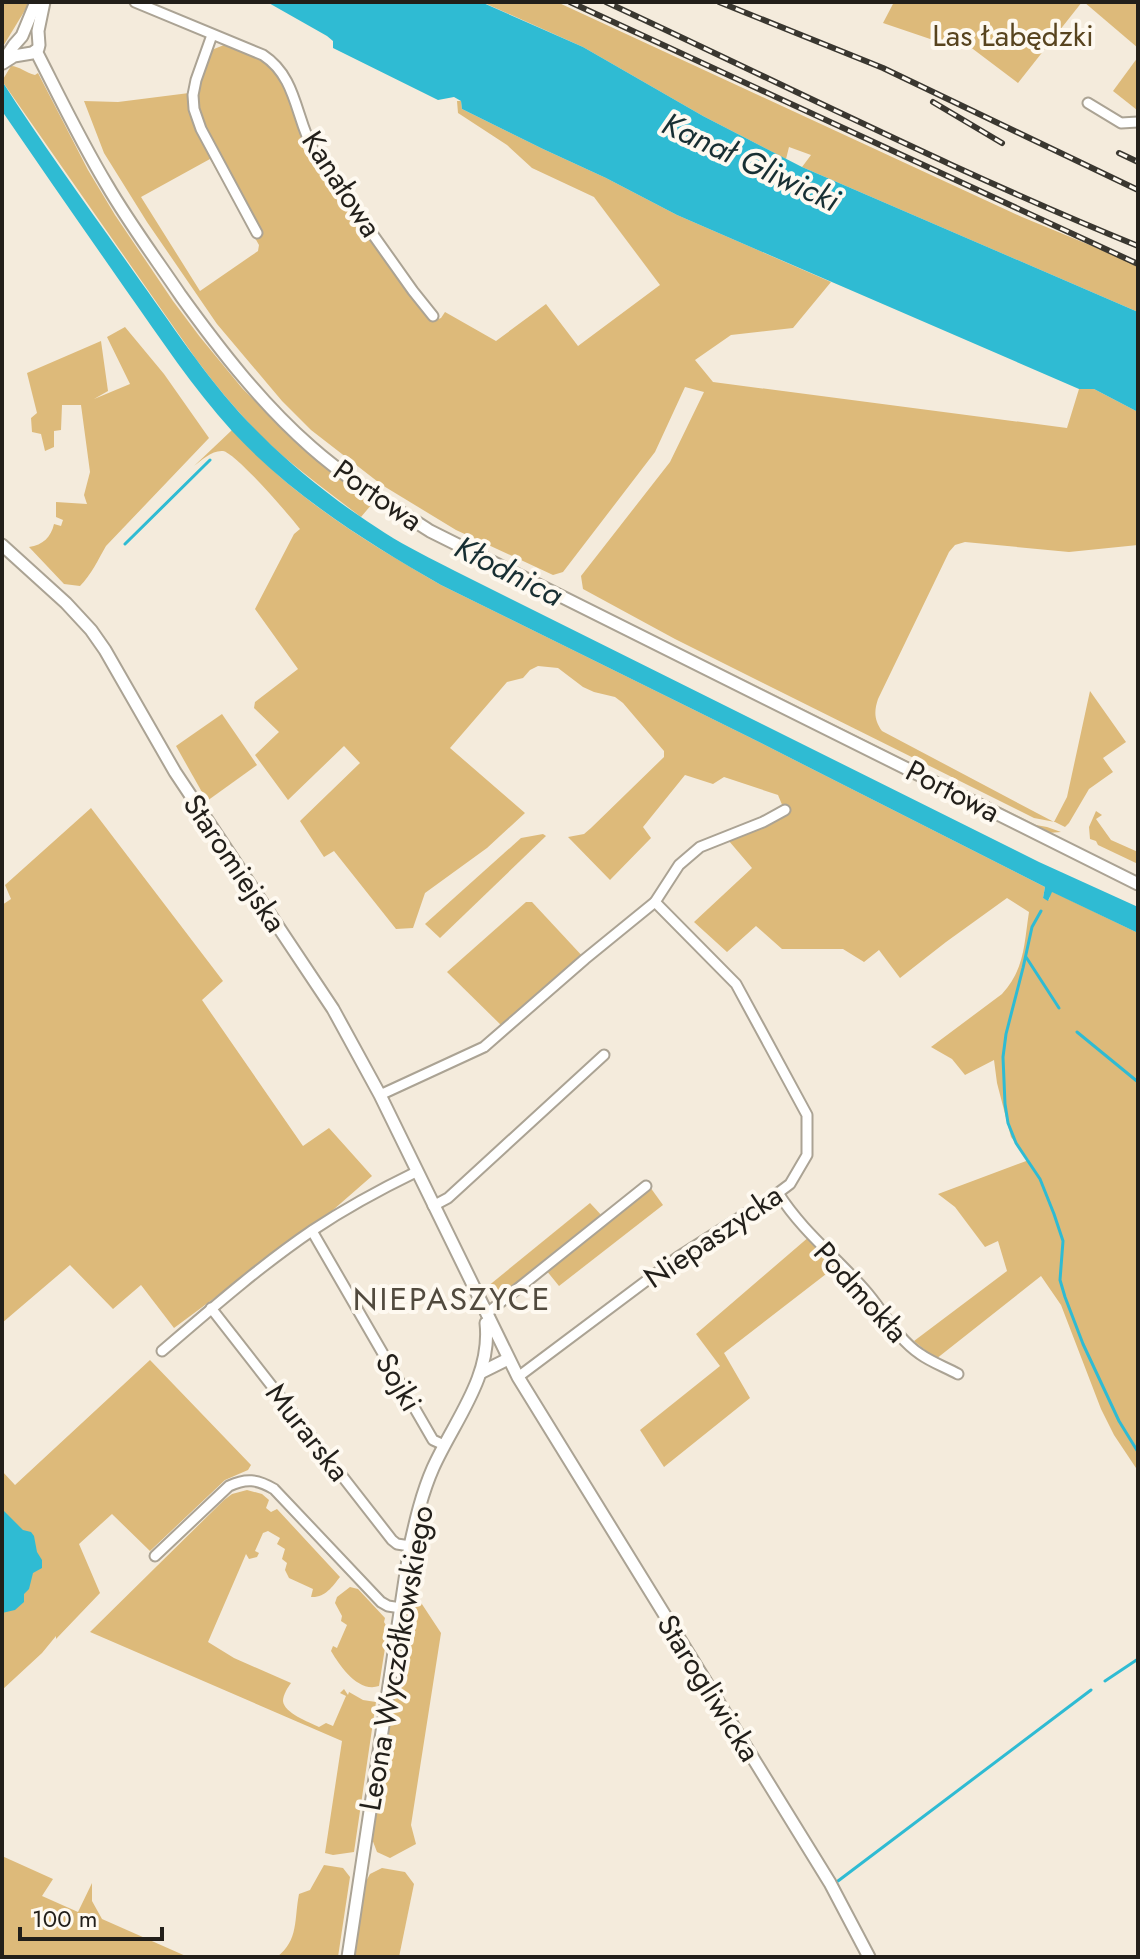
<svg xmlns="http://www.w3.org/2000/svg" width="1140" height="1959" viewBox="0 0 1140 1959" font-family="Jost,sans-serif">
<rect width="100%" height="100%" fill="#f4ebdc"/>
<!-- green -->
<g fill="#ddba7a" fill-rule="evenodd">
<path d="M2,2H30L2,48Z"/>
<path d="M482,2H557L1022,217L1138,265V312L802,167L811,155L789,147L786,159L703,116L583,47Z"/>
<path d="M894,2H1082L1018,83L969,46L939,42L883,23Z"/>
<path d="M1084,2H1138V48Z"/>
<path d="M224,45L264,58L287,85L304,133C299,142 302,147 307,156L313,154L433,321L441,318L445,312L496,341L546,304L578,346L660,285L594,197L532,168L507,145L458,113L457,101H461L462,109L543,149L606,178L677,215L831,282L793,328L731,335L695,360L713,382L1067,428L1079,389H1094L1138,412V545L1069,552L965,542L955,545L949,552L878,699C874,711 874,720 882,731L1054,822L1067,797L1090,691L1126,742L1103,758L1113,772L1089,789L1069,823L1065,827L1055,822L1034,818L675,639L583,589L581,576L670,462L704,392L685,387L655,452L563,572L553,575L456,530L382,485L311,430L282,401L217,324L147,222L104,153L84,101L118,102L197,92L209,51ZM210,159L259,245L258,251L200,291L141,197Z"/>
<path d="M1138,57V110H1137L1113,91Z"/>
<path d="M11,66C19,66 26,73 35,75L38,73L88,170L115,215L173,301L200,337L242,388L289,436L372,504L361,517C327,491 291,465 260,435C237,411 216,386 196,359L2,81Z"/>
<path d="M125,327L164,374L209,438L106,546C98,560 91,575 80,586L64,584L29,547C43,545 51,537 54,524L61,526L63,520L56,517V502L87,504L84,495L90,472L81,405H62L61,430L54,431V447L45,451L41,434L32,432L31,418L37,413L27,373L101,341L108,391L94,399L130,384L107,337Z"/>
<path d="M232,430C250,447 267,466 286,482C334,522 387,554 441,585L751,738L1045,887L1043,898L1049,900L1051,891L1138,933V1471L1114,1435L1101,1409L1061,1305L1041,1276L936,1359L914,1341L1007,1271L998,1241L985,1247L955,1207L938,1194L1029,1160L1011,1137L997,1083L994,1060L965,1075L952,1059L931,1047L1002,994C1025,969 1024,944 1029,912L1007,898L946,942L900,978L879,950L864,962L843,949H782L756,926L727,952L694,922L752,868L723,834L761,819L783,807L778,795L724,777L713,784L685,775L643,827L651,838L610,880L568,837L584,834L591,828L664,757V751L623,703L615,697L594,692L583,687L558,668L538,666L530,670L523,678L507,682L450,748L525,813L487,848L425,893L413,928L396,929L334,851L324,857L300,821L360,763L344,746L288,800L255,755L279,732L254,708L255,702L298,669L255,609L294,534L300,529C290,516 236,453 223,451C212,450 202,460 194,466Z"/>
<path d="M588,602L1036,825L1047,827L1061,832L1048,833Z"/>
<path d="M222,714L257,765L207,801L176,746Z"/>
<path d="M91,808L223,981L202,1000L303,1146L329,1128L372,1176L333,1210L174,1328L141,1285L113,1309L70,1265L2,1323V905L11,899L5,885Z"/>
<path d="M1096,811L1102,815L1096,819L1111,840L1138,852V864L1098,845L1096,841L1090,839L1089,827Z"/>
<path d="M543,834L546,836L440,938L425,924L521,838Z"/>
<path d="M526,902H532L585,959L505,1029L447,972Z"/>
<path d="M650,1187L663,1205L559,1286L546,1270Z"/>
<path d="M590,1203L604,1218L495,1304L487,1287Z"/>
<path d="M810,1236L839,1264L724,1353L750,1398L664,1467L640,1430L720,1366L696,1334Z"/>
<path d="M150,1360L251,1465L248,1470L225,1480L150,1551L112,1514L79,1544L100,1593L56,1639V1636L42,1653L2,1690V1471L15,1485Z"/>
<path d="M247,1490L262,1494L269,1500L266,1508L271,1512L277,1509L340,1577C332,1587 325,1598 311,1597L313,1589L289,1578L285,1570L287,1563L282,1559L285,1549L277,1544L280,1538L268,1531L263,1533L255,1551L259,1553L257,1557L249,1559L246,1554L208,1642L234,1658L291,1683C288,1687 283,1695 283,1701C284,1713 309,1722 319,1727L326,1723L333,1726L346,1696L340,1693L344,1689L348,1695L349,1692L363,1700L376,1702L354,1852L333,1855L325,1853L342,1741L90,1632L224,1500L232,1494Z"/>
<path d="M410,1586L441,1633L411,1825L416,1844L390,1858L377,1852L372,1839Z"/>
<path d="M350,1587L358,1589L385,1618L384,1622L388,1629L379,1686C358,1693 340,1666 331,1651L333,1646L337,1648L347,1625L341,1621L342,1616L335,1603L337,1597Z"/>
<path d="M2,1856L53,1879L42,1896L78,1912L92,1883V1901L102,1919L188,1957H2Z"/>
<path d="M324,1865L343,1868L350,1877L338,1957H277C299,1940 294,1919 299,1894L310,1890Z"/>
<path d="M382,1868L405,1872L414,1884L399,1957H353L364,1885L370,1874Z"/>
</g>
<!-- water -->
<g fill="#2fbbd3">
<path d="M267,2H481L583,47L703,116L802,167L1138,312V412L1094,389H1079L677,215L606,178L543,149L462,109L461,101L454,97L438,100L333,48V41L327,36Z"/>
<path d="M2,81C46,150 94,215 141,282C179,335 214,389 261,435C298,472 341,505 385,533C407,547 432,559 455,571L1039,862L1138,907V933L1052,892L1048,901L1043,898L1045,887L751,738L441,585C366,542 291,495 232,431C193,388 160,338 126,290C85,231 43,171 2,111Z"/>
<path d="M2,1509L23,1530L31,1532L34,1536L37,1552L42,1560V1568L33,1573L29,1589L24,1594V1602L15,1610L2,1613Z"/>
</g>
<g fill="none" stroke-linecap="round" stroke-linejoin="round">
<!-- stream -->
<g stroke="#2fbbd3" stroke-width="3">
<path d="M125,544L210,460"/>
<path d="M1041,911L1032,927L1023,968L1006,1034L1003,1057L1005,1104L1008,1123L1016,1143L1040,1179L1054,1214L1063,1241L1060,1280L1065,1297L1083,1344L1119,1421L1138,1452"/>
<path d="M1026,957L1059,1008"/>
<path d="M1077,1032L1138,1082"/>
<path d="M1105,1681L1138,1659"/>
<path d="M838,1881L1091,1690"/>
</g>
<!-- minor casing -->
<g stroke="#aba394" stroke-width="13">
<g id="minor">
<path d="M135,2L263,55C298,78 295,119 315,153L413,291L433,316"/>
<path d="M212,35L196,80L193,95L194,109L201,129L257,233"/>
<path d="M1088,103L1121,123L1138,122"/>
<path d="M380,1095L484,1047L585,959L655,902L679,865L700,847L763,822L785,810"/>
<path d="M778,1193C803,1232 834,1255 864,1289C883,1310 896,1338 920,1354C931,1362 945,1367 958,1374"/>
<path d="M433,1206L448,1198L604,1055"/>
<path d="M312,1231L433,1440L444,1445"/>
<path d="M211,1308L392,1540L397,1544L410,1546"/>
<path d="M486,1314L646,1186"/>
<path d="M162,1351C211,1309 260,1266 313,1230C346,1208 381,1189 416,1172"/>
<path d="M518,1377L678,1257L778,1193L790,1184L807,1155V1115L736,984L655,902"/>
<path d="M155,1556L229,1486C246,1478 257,1479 274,1489L381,1602L388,1606L401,1608"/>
</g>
</g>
<!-- tertiary casing -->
<g stroke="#aba394" stroke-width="15">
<g id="tertiary">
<path d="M36,51C59,96 81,142 107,185C129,223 156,259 181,296C220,350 261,403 311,447C347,479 390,505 430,531L1138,884"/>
<path d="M4,60L14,45L22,36L36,2"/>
<path d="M3,63L14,56L32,53L38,49L39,45L38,31L44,2"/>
<path d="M2,545L66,603L91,630L105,650L175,772L333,1009L380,1095L518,1377L830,1883L869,1957"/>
<path d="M482,1372L508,1359"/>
<path d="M348,1957L410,1546C416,1519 422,1493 433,1468C454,1421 492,1377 486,1323"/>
</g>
</g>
<!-- minor -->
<use href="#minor" stroke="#fff" stroke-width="9"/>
<!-- tertiary -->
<use href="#tertiary" stroke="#fff" stroke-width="11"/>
<!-- rail casing -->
<g stroke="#3a3730" stroke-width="6">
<g id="rail">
<path d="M570,2L1138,264"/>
<path d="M606,2C783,84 958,173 1138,246"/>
<path d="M719,2L883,68L1138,190"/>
<path d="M933,102L1002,143"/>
<path d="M1119,153L1138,162"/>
</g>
</g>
<!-- rail -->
<use href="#rail" stroke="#fef9f0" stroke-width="3" stroke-dasharray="9" stroke-linecap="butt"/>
</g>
<g text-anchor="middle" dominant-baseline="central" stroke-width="8" stroke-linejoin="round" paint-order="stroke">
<!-- park labels -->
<g font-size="30" fill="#58441f" stroke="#fef9f0">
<text x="1013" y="35">Las Łabędzki</text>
</g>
<!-- street labels -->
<g font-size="30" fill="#221f1a" stroke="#fef9f0">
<text transform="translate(342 184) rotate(57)">Kanałowa</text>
<text transform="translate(378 495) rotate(35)">Portowa</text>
<text transform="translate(953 791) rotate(27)">Portowa</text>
<text transform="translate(235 863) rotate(56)">Staromiejska</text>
<text transform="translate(713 1236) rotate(-34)">Niepaszycka</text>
<text transform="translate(861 1292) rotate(48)">Podmokła</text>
<text transform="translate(399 1382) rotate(60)">Sojki</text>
<text transform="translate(308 1432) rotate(52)">Murarska</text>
<text transform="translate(396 1658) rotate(-80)">Leona Wyczółkowskiego</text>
<text transform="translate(709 1688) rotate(58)">Starogliwicka</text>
</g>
<!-- water labels -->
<g font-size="32" font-style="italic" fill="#182f33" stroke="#fef9f0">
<text transform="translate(751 162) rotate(25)">Kanał Gliwicki</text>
<text transform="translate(509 571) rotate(27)">Kłodnica</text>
</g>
<!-- neighbourhood labels -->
<g font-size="32" letter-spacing="2" fill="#514a3e" stroke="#fef9f0">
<text x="452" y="1299">NIEPASZYCE</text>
</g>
</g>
<!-- border -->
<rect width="1140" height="1959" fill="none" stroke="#221f1a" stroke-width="8"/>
<!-- scale -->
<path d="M20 1927v12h142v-12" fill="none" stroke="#221f1a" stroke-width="4"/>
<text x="32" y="1927" font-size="24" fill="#221f1a" stroke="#fef9f0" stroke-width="6" paint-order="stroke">100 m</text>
</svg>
